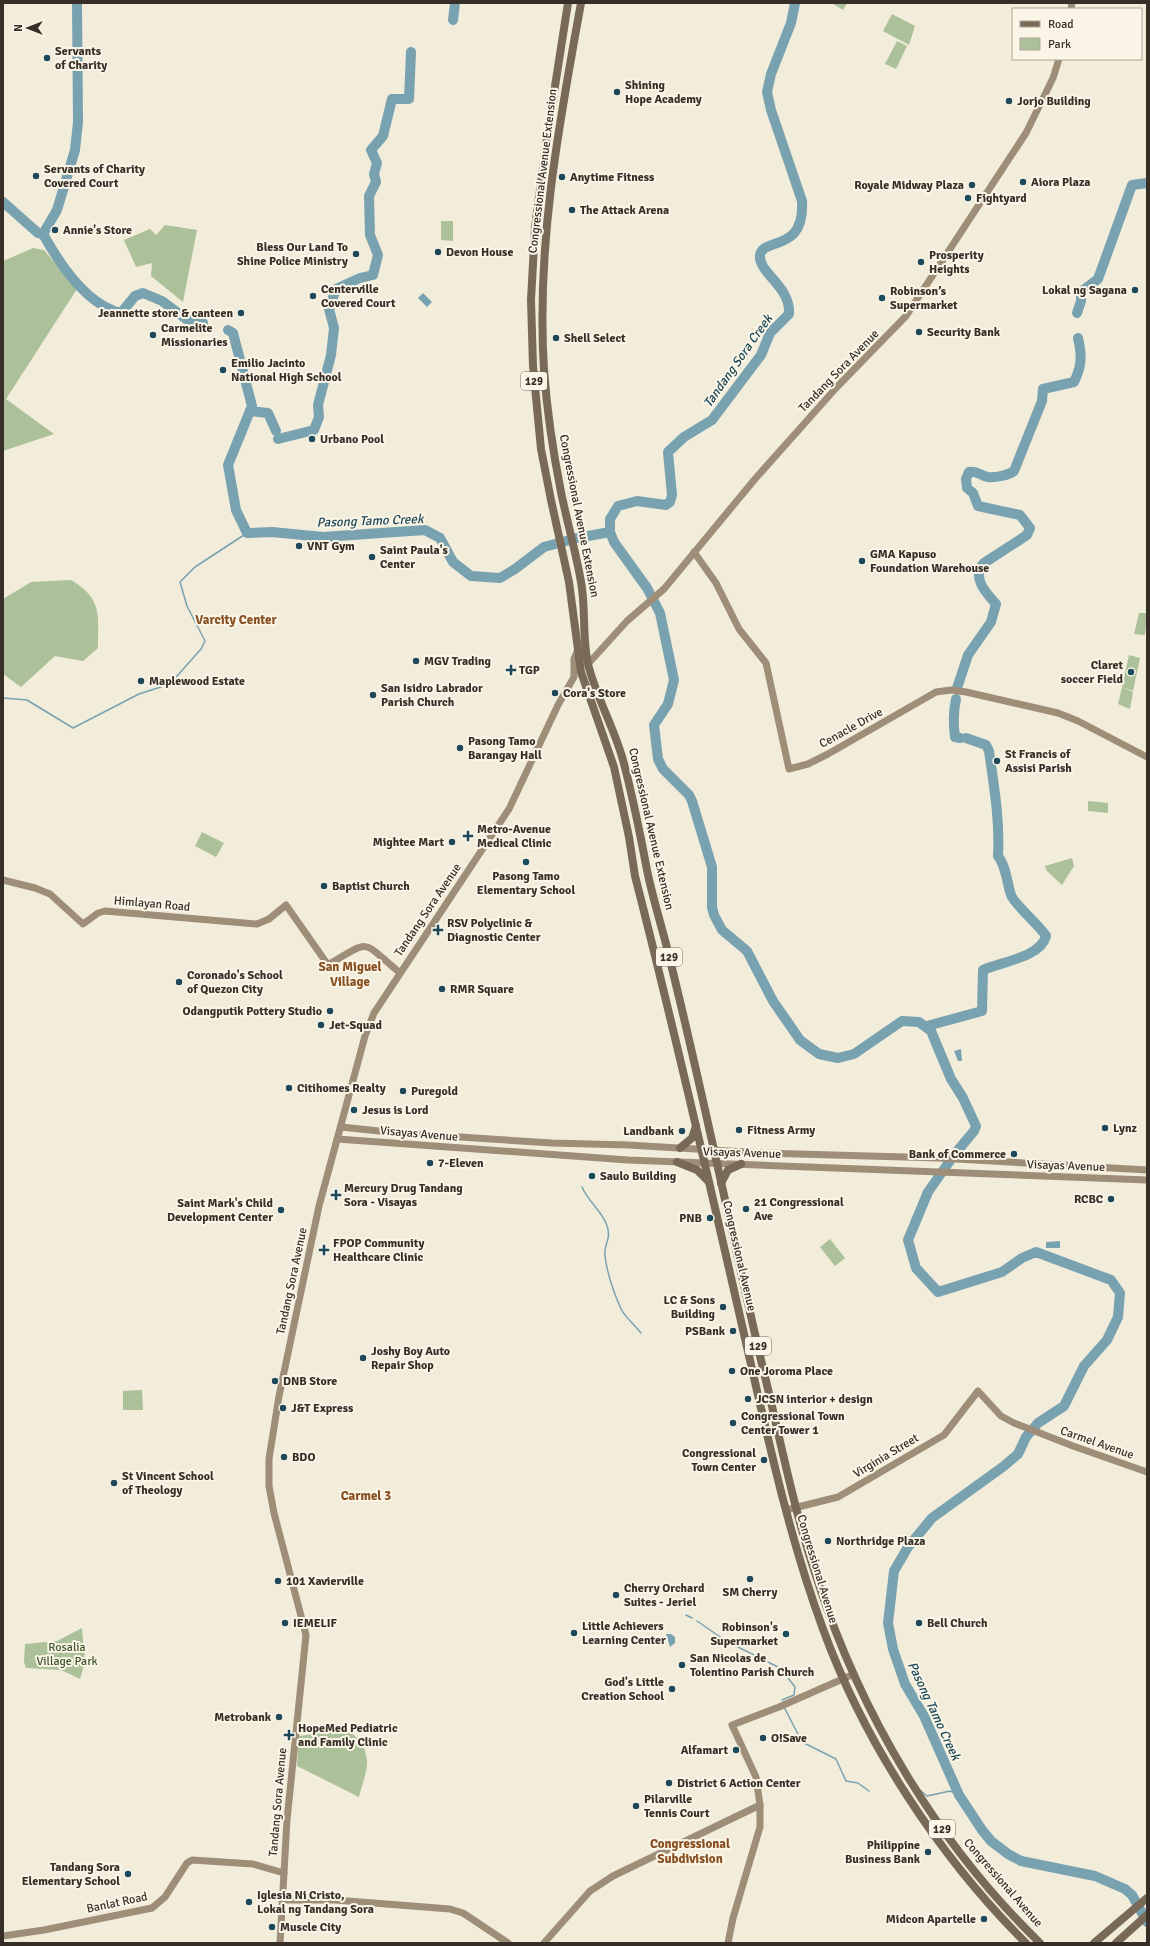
<svg xmlns="http://www.w3.org/2000/svg" width="1150" height="1946" viewBox="0 0 1150 1946" font-family="Signika,sans-serif">
<rect width="100%" height="100%" fill="#f2ecdb"/>
<!-- green -->
<g fill="#acc19a">
<path d="M832,3H847L843,10Z"/>
<path d="M892,14L915,26L909,45L883,31Z"/>
<path d="M897,41L907,46L896,69L885,64Z"/>
<path d="M441,221H453V241L441,240Z"/>
<path d="M165,225L197,230L183,302L151,276L152,263L136,267L124,240L150,229L156,235Z"/>
<path d="M33,248L44,250L77,289L6,399L54,434L3,451V261Z"/>
<path d="M71,580C103,599 98,615 98,648L83,661L55,656L21,687L3,674V599L31,582Z"/>
<path d="M1139,613H1147L1145,635L1134,634Z"/>
<path d="M1129,655L1140,658L1133,691L1122,687Z"/>
<path d="M1122,687L1133,692L1130,709L1118,704Z"/>
<path d="M1088,801L1108,803V813L1088,811Z"/>
<path d="M202,832L224,843L216,857L195,846Z"/>
<path d="M1072,858L1074,866L1062,885L1047,871L1045,866Z"/>
<path d="M830,1239L845,1258L835,1266L820,1247Z"/>
<path d="M142,1390L143,1410H123V1391Z"/>
<path d="M82,1628L85,1662L80,1679L61,1670L26,1668L24,1662L25,1644L57,1641Z"/>
<path d="M344,1730C358,1734 366,1747 367,1761C368,1769 361,1788 359,1797L297,1766L299,1736Z"/>
</g>
<!-- water -->
<g fill="#79a2b0">
<path d="M423,293L432,302L427,307L418,298Z"/>
<path d="M961,1049L962,1061H958L954,1051Z"/>
<path d="M1060,1241V1248H1046V1242Z"/>
<path d="M666,1634H671L675,1637V1643L670,1647Z"/>
</g>
<g fill="none" stroke-linecap="round" stroke-linejoin="round">
<!-- stream -->
<g stroke="#79a2b0" stroke-width="1.5">
<path d="M3,698L27,700L73,728L139,694L170,684L201,649L205,641L187,606L180,582L195,567L247,533"/>
<path d="M582,1187C588,1201 601,1211 606,1223C613,1240 603,1243 605,1256C607,1273 614,1293 621,1309C625,1317 635,1325 641,1333"/>
<path d="M686,1615L692,1618"/>
<path d="M697,1621L726,1641L776,1666L782,1670L795,1687L794,1695L782,1700"/>
<path d="M784,1707L802,1742L836,1759L846,1781L858,1783L869,1791"/>
<path d="M921,1791L927,1796L950,1791L959,1795"/>
</g>
<!-- river -->
<g stroke="#79a2b0" stroke-width="10">
<path d="M795,3L791,23L771,74L767,92L771,110L802,201C805,253 763,237 760,255C758,273 791,286 789,314L770,333L761,355L712,420L684,437L668,452L672,495L670,502L666,505L637,501L618,506L610,519V532L614,542L647,588L660,613L674,680L668,704L654,725L658,759L663,769L689,795L692,801L712,867V907L714,915L722,930L747,951L773,1001L800,1040L819,1054L838,1058L854,1054L902,1021L919,1022L931,1031L951,1079L963,1098L976,1126L974,1131L954,1155L928,1192L908,1240L916,1268L938,1292L1002,1272L1022,1258L1036,1252L1111,1280L1120,1293L1118,1317L1107,1340L1084,1366L1064,1406L1038,1423L1026,1437L1018,1454L1004,1466L932,1518L908,1547L894,1571L888,1623L893,1649L905,1684L924,1716L959,1795L982,1830L991,1841L1008,1854L1021,1861L1095,1876L1125,1889L1132,1895L1147,1922"/>
<path d="M453,20L455,3"/>
<path d="M3,202L38,233L43,234C59,263 87,305 121,313L135,296L143,293L162,301L186,319L203,323"/>
<path d="M43,234L57,210L75,150L78,122L77,3"/>
<path d="M1077,313L1081,301V292L1098,279L1132,185L1147,183"/>
<path d="M228,330L233,333L252,406L228,465L236,510L247,533L272,532L323,537L425,530L440,538L453,562L471,576L500,578L515,569L544,547L577,538L610,532"/>
<path d="M250,411L268,413L276,431"/>
<path d="M278,439L314,430L319,417L318,405L331,355L334,328L329,309L336,289L360,278L373,275L378,255L370,235L369,196L376,182L374,174L377,163L371,150L383,136L392,99H409L411,52"/>
<path d="M957,688L968,655L991,622L996,604C986,593 971,577 984,563L1027,535L1030,528L1020,515L978,506L973,493L967,488L966,479L969,472C978,470 980,476 988,477C995,478 1009,475 1014,471L1042,401L1043,389L1074,382C1082,366 1082,355 1078,338"/>
<path d="M956,699C953,713 953,723 955,737L960,738"/>
<path d="M927,1026L982,1011L983,970C1001,962 1041,957 1046,936C1039,925 1014,904 1011,895C1007,883 1006,866 998,856C1000,821 994,786 989,751L986,745L966,738"/>
</g>
<!-- secondary -->
<g stroke="#9e8e78" stroke-width="7">
<path d="M1071,9L1072,3"/>
<path d="M694,552L716,583L739,629L766,663L789,769L808,764L828,754L936,692L951,690L966,692L1058,713L1078,721L1147,757"/>
<path d="M588,664L627,621L664,589L755,479L836,388L906,316L1026,133L1053,78L1059,59"/>
<path d="M3,880L35,888L50,894L83,924L98,913L105,911L257,924L269,919L286,905L328,965C373,938 361,941 399,972"/>
<path d="M341,1127L398,1133L552,1143L628,1145L763,1153L939,1158L1147,1170"/>
<path d="M337,1139L628,1160L1147,1180"/>
<path d="M786,1510L838,1497L944,1435L978,1391L1001,1416L1014,1423L1073,1446L1147,1472"/>
<path d="M282,1900H335L450,1909L463,1913L508,1943"/>
<path d="M3,1936L44,1930L152,1908L165,1897L187,1863L192,1860L253,1864L284,1873"/>
<path d="M280,1943L287,1820L306,1635L274,1513L269,1486V1459L279,1396L319,1206L365,1036L374,1013L509,809L558,705L574,677V659L577,652"/>
<path d="M544,1943L590,1891L613,1876L760,1805"/>
<path d="M728,1943L733,1918L760,1827V1805L756,1777L732,1725L779,1707L854,1674"/>
</g>
<!-- primary -->
<g stroke="#796a58" stroke-width="8">
<path d="M568,3L548,131L535,227L531,300L533,366L541,449L551,500L569,582L581,672L614,767L629,837L635,876C673,1024 707,1172 741,1321C765,1424 786,1529 823,1629C864,1742 940,1858 1026,1943"/>
<path d="M581,3C559,124 536,246 544,370C547,411 553,452 561,492C567,522 576,552 581,582C586,609 582,637 588,664C596,697 614,727 623,760C633,797 640,833 647,870C653,900 663,930 670,960C703,1093 730,1227 761,1360C779,1433 793,1508 817,1579C861,1715 937,1843 1040,1943"/>
<path d="M680,1148L692,1138L696,1126"/>
<path d="M677,1162L697,1170L709,1182"/>
<path d="M721,1183L728,1170L741,1164"/>
<path d="M1094,1943L1147,1898"/>
<path d="M1116,1943L1147,1915"/>
</g>
</g>
<!-- markers -->
<g fill="#1c4859" stroke="#faf5e7" stroke-width="1.5">
<circle cx="47" cy="58" r="4"/>
<circle cx="617" cy="92" r="4"/>
<circle cx="1009" cy="101" r="4"/>
<circle cx="36" cy="176" r="4"/>
<circle cx="562" cy="177" r="4"/>
<circle cx="1023" cy="182" r="4"/>
<circle cx="972" cy="185" r="4"/>
<circle cx="968" cy="198" r="4"/>
<circle cx="572" cy="210" r="4"/>
<circle cx="55" cy="230" r="4"/>
<circle cx="438" cy="252" r="4"/>
<circle cx="356" cy="254" r="4"/>
<circle cx="921" cy="262" r="4"/>
<circle cx="1135" cy="290" r="4"/>
<circle cx="313" cy="296" r="4"/>
<circle cx="882" cy="298" r="4"/>
<circle cx="241" cy="313" r="4"/>
<circle cx="919" cy="332" r="4"/>
<circle cx="153" cy="335" r="4"/>
<circle cx="556" cy="338" r="4"/>
<circle cx="223" cy="370" r="4"/>
<circle cx="312" cy="439" r="4"/>
<circle cx="299" cy="546" r="4"/>
<circle cx="372" cy="557" r="4"/>
<circle cx="862" cy="561" r="4"/>
<circle cx="416" cy="661" r="4"/>
<path d="M509 664h4v4h4v4h-4v4h-4v-4h-4v-4h4z"/>
<circle cx="1131" cy="672" r="4"/>
<circle cx="141" cy="681" r="4"/>
<circle cx="555" cy="693" r="4"/>
<circle cx="373" cy="695" r="4"/>
<circle cx="460" cy="748" r="4"/>
<circle cx="997" cy="761" r="4"/>
<path d="M466 830h4v4h4v4h-4v4h-4v-4h-4v-4h4z"/>
<circle cx="452" cy="842" r="4"/>
<circle cx="526" cy="862" r="4"/>
<circle cx="324" cy="886" r="4"/>
<path d="M436 924h4v4h4v4h-4v4h-4v-4h-4v-4h4z"/>
<circle cx="179" cy="982" r="4"/>
<circle cx="442" cy="989" r="4"/>
<circle cx="330" cy="1011" r="4"/>
<circle cx="321" cy="1025" r="4"/>
<circle cx="289" cy="1088" r="4"/>
<circle cx="403" cy="1091" r="4"/>
<circle cx="354" cy="1110" r="4"/>
<circle cx="1105" cy="1128" r="4"/>
<circle cx="739" cy="1130" r="4"/>
<circle cx="682" cy="1131" r="4"/>
<circle cx="1014" cy="1154" r="4"/>
<circle cx="430" cy="1163" r="4"/>
<circle cx="592" cy="1176" r="4"/>
<path d="M334 1189h4v4h4v4h-4v4h-4v-4h-4v-4h4z"/>
<circle cx="1111" cy="1199" r="4"/>
<circle cx="746" cy="1209" r="4"/>
<circle cx="281" cy="1210" r="4"/>
<circle cx="710" cy="1218" r="4"/>
<path d="M322 1244h4v4h4v4h-4v4h-4v-4h-4v-4h4z"/>
<circle cx="723" cy="1307" r="4"/>
<circle cx="733" cy="1331" r="4"/>
<circle cx="363" cy="1358" r="4"/>
<circle cx="732" cy="1371" r="4"/>
<circle cx="275" cy="1381" r="4"/>
<circle cx="748" cy="1399" r="4"/>
<circle cx="283" cy="1408" r="4"/>
<circle cx="733" cy="1423" r="4"/>
<circle cx="284" cy="1457" r="4"/>
<circle cx="764" cy="1460" r="4"/>
<circle cx="114" cy="1483" r="4"/>
<circle cx="828" cy="1541" r="4"/>
<circle cx="750" cy="1579" r="4"/>
<circle cx="278" cy="1581" r="4"/>
<circle cx="616" cy="1595" r="4"/>
<circle cx="285" cy="1623" r="4"/>
<circle cx="919" cy="1623" r="4"/>
<circle cx="574" cy="1633" r="4"/>
<circle cx="786" cy="1634" r="4"/>
<circle cx="682" cy="1665" r="4"/>
<circle cx="672" cy="1689" r="4"/>
<circle cx="279" cy="1717" r="4"/>
<path d="M287 1729h4v4h4v4h-4v4h-4v-4h-4v-4h4z"/>
<circle cx="763" cy="1738" r="4"/>
<circle cx="736" cy="1750" r="4"/>
<circle cx="669" cy="1783" r="4"/>
<circle cx="636" cy="1806" r="4"/>
<circle cx="928" cy="1852" r="4"/>
<circle cx="128" cy="1874" r="4"/>
<circle cx="249" cy="1902" r="4"/>
<circle cx="984" cy="1919" r="4"/>
<circle cx="272" cy="1927" r="4"/>
</g>
<g text-anchor="middle" dominant-baseline="central" stroke-width="4" stroke-linejoin="round" paint-order="stroke">
<!-- shield labels -->
<g fill="#faf5e7" stroke="#726a61" stroke-width="1">
<rect x="521" y="372" width="26" height="18" rx="3"/>
<rect x="656" y="948" width="26" height="18" rx="3"/>
<rect x="745" y="1337" width="26" height="18" rx="3"/>
<rect x="929" y="1820" width="26" height="18" rx="3"/>
</g>
<g font-size="11" font-weight="bold" fill="#372f27">
<text x="534" y="381">129</text>
<text x="669" y="957">129</text>
<text x="758" y="1346">129</text>
<text x="942" y="1829">129</text>
</g>
<!-- poi labels -->
<g font-size="12" font-weight="bold" fill="#372f27" stroke="#faf5e7" text-anchor="start">
<text x="55" y="51">Servants<tspan x="55" dy="14">of Charity</tspan></text>
<text x="625" y="85">Shining<tspan x="625" dy="14">Hope Academy</tspan></text>
<text x="1017" y="101">Jorjo Building</text>
<text x="44" y="169">Servants of Charity<tspan x="44" dy="14">Covered Court</tspan></text>
<text x="570" y="177">Anytime Fitness</text>
<text x="1031" y="182">Aiora Plaza</text>
<text x="964" y="185" text-anchor="end">Royale Midway Plaza</text>
<text x="976" y="198">Fightyard</text>
<text x="580" y="210">The Attack Arena</text>
<text x="63" y="230">Annie's Store</text>
<text x="348" y="247" text-anchor="end">Bless Our Land To<tspan x="348" dy="14">Shine Police Ministry</tspan></text>
<text x="446" y="252">Devon House</text>
<text x="929" y="255">Prosperity<tspan x="929" dy="14">Heights</tspan></text>
<text x="321" y="289">Centerville<tspan x="321" dy="14">Covered Court</tspan></text>
<text x="1127" y="290" text-anchor="end">Lokal ng Sagana</text>
<text x="890" y="291">Robinson’s<tspan x="890" dy="14">Supermarket</tspan></text>
<text x="233" y="313" text-anchor="end">Jeannette store &amp; canteen</text>
<text x="161" y="328">Carmelite<tspan x="161" dy="14">Missionaries</tspan></text>
<text x="927" y="332">Security Bank</text>
<text x="564" y="338">Shell Select</text>
<text x="231" y="363">Emilio Jacinto<tspan x="231" dy="14">National High School</tspan></text>
<text x="320" y="439">Urbano Pool</text>
<text x="307" y="546">VNT Gym</text>
<text x="380" y="550">Saint Paula's<tspan x="380" dy="14">Center</tspan></text>
<text x="870" y="554">GMA Kapuso<tspan x="870" dy="14">Foundation Warehouse</tspan></text>
<text x="424" y="661">MGV Trading</text>
<text x="1123" y="665" text-anchor="end">Claret<tspan x="1123" dy="14">soccer Field</tspan></text>
<text x="519" y="670">TGP</text>
<text x="149" y="681">Maplewood Estate</text>
<text x="381" y="688">San Isidro Labrador<tspan x="381" dy="14">Parish Church</tspan></text>
<text x="563" y="693">Cora's Store</text>
<text x="468" y="741">Pasong Tamo<tspan x="468" dy="14">Barangay Hall</tspan></text>
<text x="1005" y="754">St Francis of<tspan x="1005" dy="14">Assisi Parish</tspan></text>
<text x="477" y="829">Metro-Avenue<tspan x="477" dy="14">Medical Clinic</tspan></text>
<text x="444" y="842" text-anchor="end">Mightee Mart</text>
<text x="526" y="876" text-anchor="middle">Pasong Tamo<tspan x="526" dy="14">Elementary School</tspan></text>
<text x="332" y="886">Baptist Church</text>
<text x="447" y="923">RSV Polyclinic &amp;<tspan x="447" dy="14">Diagnostic Center</tspan></text>
<text x="187" y="975">Coronado's School<tspan x="187" dy="14">of Quezon City</tspan></text>
<text x="450" y="989">RMR Square</text>
<text x="322" y="1011" text-anchor="end">Odangputik Pottery Studio</text>
<text x="329" y="1025">Jet-Squad</text>
<text x="297" y="1088">Citihomes Realty</text>
<text x="411" y="1091">Puregold</text>
<text x="362" y="1110">Jesus is Lord</text>
<text x="1113" y="1128">Lynz</text>
<text x="747" y="1130">Fitness Army</text>
<text x="674" y="1131" text-anchor="end">Landbank</text>
<text x="1006" y="1154" text-anchor="end">Bank of Commerce</text>
<text x="438" y="1163">7-Eleven</text>
<text x="600" y="1176">Saulo Building</text>
<text x="344" y="1188">Mercury Drug Tandang<tspan x="344" dy="14">Sora - Visayas</tspan></text>
<text x="1103" y="1199" text-anchor="end">RCBC</text>
<text x="754" y="1202">21 Congressional<tspan x="754" dy="14">Ave</tspan></text>
<text x="273" y="1203" text-anchor="end">Saint Mark's Child<tspan x="273" dy="14">Development Center</tspan></text>
<text x="702" y="1218" text-anchor="end">PNB</text>
<text x="333" y="1243">FPOP Community<tspan x="333" dy="14">Healthcare Clinic</tspan></text>
<text x="715" y="1300" text-anchor="end">LC &amp; Sons<tspan x="715" dy="14">Building</tspan></text>
<text x="725" y="1331" text-anchor="end">PSBank</text>
<text x="371" y="1351">Joshy Boy Auto<tspan x="371" dy="14">Repair Shop</tspan></text>
<text x="740" y="1371">One Joroma Place</text>
<text x="283" y="1381">DNB Store</text>
<text x="756" y="1399">JCSN interior + design</text>
<text x="291" y="1408">J&amp;T Express</text>
<text x="741" y="1416">Congressional Town<tspan x="741" dy="14">Center Tower 1</tspan></text>
<text x="756" y="1453" text-anchor="end">Congressional<tspan x="756" dy="14">Town Center</tspan></text>
<text x="292" y="1457">BDO</text>
<text x="122" y="1476">St Vincent School<tspan x="122" dy="14">of Theology</tspan></text>
<text x="836" y="1541">Northridge Plaza</text>
<text x="286" y="1581">101 Xavierville</text>
<text x="624" y="1588">Cherry Orchard<tspan x="624" dy="14">Suites - Jeriel</tspan></text>
<text x="750" y="1592" text-anchor="middle">SM Cherry</text>
<text x="293" y="1623">IEMELIF</text>
<text x="927" y="1623">Bell Church</text>
<text x="582" y="1626">Little Achievers<tspan x="582" dy="14">Learning Center</tspan></text>
<text x="778" y="1627" text-anchor="end">Robinson's<tspan x="778" dy="14">Supermarket</tspan></text>
<text x="690" y="1658">San Nicolas de<tspan x="690" dy="14">Tolentino Parish Church</tspan></text>
<text x="664" y="1682" text-anchor="end">God's Little<tspan x="664" dy="14">Creation School</tspan></text>
<text x="271" y="1717" text-anchor="end">Metrobank</text>
<text x="298" y="1728">HopeMed Pediatric<tspan x="298" dy="14">and Family Clinic</tspan></text>
<text x="771" y="1738">O!Save</text>
<text x="728" y="1750" text-anchor="end">Alfamart</text>
<text x="677" y="1783">District 6 Action Center</text>
<text x="644" y="1799">Pilarville<tspan x="644" dy="14">Tennis Court</tspan></text>
<text x="920" y="1845" text-anchor="end">Philippine<tspan x="920" dy="14">Business Bank</tspan></text>
<text x="120" y="1867" text-anchor="end">Tandang Sora<tspan x="120" dy="14">Elementary School</tspan></text>
<text x="257" y="1895">Iglesia Ni Cristo,<tspan x="257" dy="14">Lokal ng Tandang Sora</tspan></text>
<text x="976" y="1919" text-anchor="end">Midcon Apartelle</text>
<text x="280" y="1927">Muscle City</text>
</g>
<!-- street labels -->
<g font-size="12" fill="#372f27" stroke="#faf5e7">
<text transform="translate(543 171) rotate(-83)">Congressional Avenue Extension</text>
<text transform="translate(839 371) rotate(-46)">Tandang Sora Avenue</text>
<text transform="translate(579 516) rotate(79)">Congressional Avenue Extension</text>
<text transform="translate(851 728) rotate(-29)">Cenacle Drive</text>
<text transform="translate(651 829) rotate(77)">Congressional Avenue Extension</text>
<text transform="translate(152 904) rotate(5)">Himlayan Road</text>
<text transform="translate(428 910) rotate(-56)">Tandang Sora Avenue</text>
<text transform="translate(419 1134) rotate(5)">Visayas Avenue</text>
<text transform="translate(742 1153) rotate(2)">Visayas Avenue</text>
<text transform="translate(1066 1166) rotate(2)">Visayas Avenue</text>
<text transform="translate(739 1256) rotate(77)">Congressional Avenue</text>
<text transform="translate(292 1281) rotate(-78)">Tandang Sora Avenue</text>
<text transform="translate(1097 1443) rotate(19)">Carmel Avenue</text>
<text transform="translate(886 1456) rotate(-31)">Virginia Street</text>
<text transform="translate(817 1569) rotate(73)">Congressional Avenue</text>
<text transform="translate(278 1802) rotate(-85)">Tandang Sora Avenue</text>
<text transform="translate(1003 1883) rotate(49)">Congressional Avenue</text>
<text transform="translate(117 1903) rotate(-12)">Banlat Road</text>
</g>
<!-- park labels -->
<g font-size="12" fill="#3d552b" stroke="#faf5e7">
<text x="67" y="1647">Rosalia<tspan x="67" dy="14">Village Park</tspan></text>
</g>
<!-- water labels -->
<g font-size="13" font-style="italic" fill="#1c4859" stroke="#faf5e7">
<text transform="translate(738 361) rotate(-55)">Tandang Sora Creek</text>
<text transform="translate(370 521) rotate(-2)">Pasong Tamo Creek</text>
<text transform="translate(934 1711) rotate(65)">Pasong Tamo Creek</text>
</g>
<!-- neighbourhood labels -->
<g font-size="13" font-weight="bold" fill="#874e1f" stroke="#faf5e7">
<text x="236" y="620">Varcity Center</text>
<text x="350" y="967">San Miguel<tspan x="350" dy="15">Village</tspan></text>
<text x="366" y="1496">Carmel 3</text>
<text x="690" y="1844">Congressional<tspan x="690" dy="15">Subdivision</tspan></text>
</g>
</g>
<!-- border -->
<rect width="1150" height="1946" fill="none" stroke="#372f27" stroke-width="8"/>
<!-- legend -->
<rect x="1012" y="8" width="130" height="52" fill="#faf5e7" stroke="#aca69a"/>
<rect x="1020" y="21" width="20" height="6" fill="#796a58" stroke="#aca69a"/>
<text x="1048" y="28" font-size="12" fill="#372f27">Road</text>
<rect x="1020" y="38" width="20" height="12" fill="#acc19a" stroke="#aca69a"/>
<text x="1048" y="48" font-size="12" fill="#372f27">Park</text>
<!-- north arrow -->
<g transform="translate(28 28) rotate(270)" stroke="#faf5e7" stroke-width="3" paint-order="stroke">
<path d="M0-3L7 15L0 10L-7 15Z" fill="#372f27"/>
<text y="-6" font-size="11" font-weight="bold" text-anchor="middle" fill="#372f27">N</text>
</g>
</svg>
